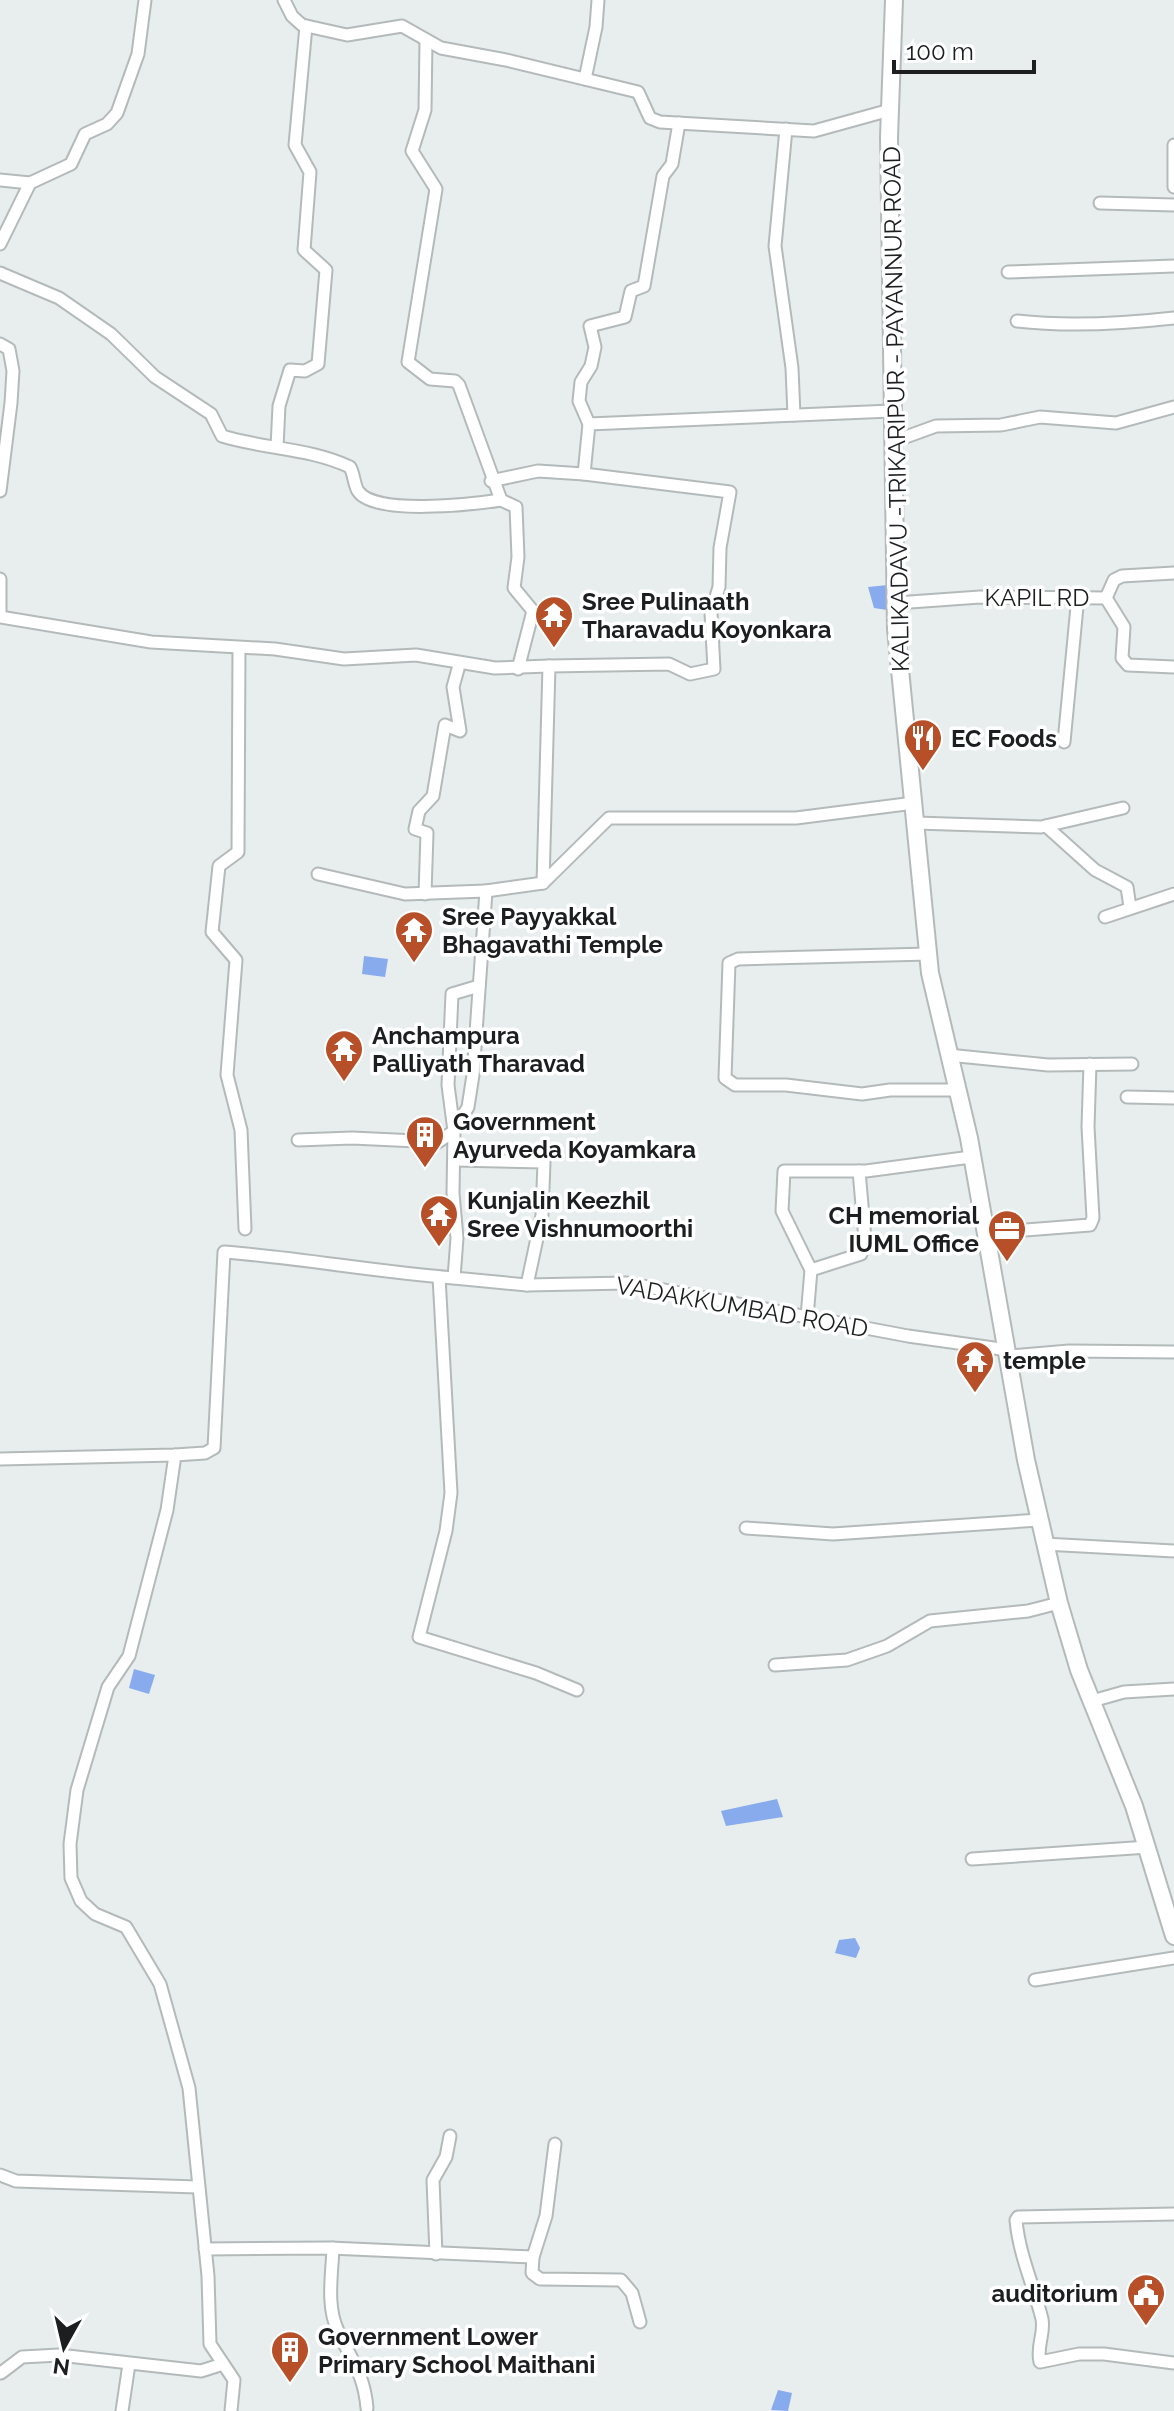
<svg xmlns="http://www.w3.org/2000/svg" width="1174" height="2411" viewBox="0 0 1174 2411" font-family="Raleway,sans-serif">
<rect width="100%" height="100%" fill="#e8eeee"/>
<!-- water -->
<g fill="#88abed">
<path d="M888,585L887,610L874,608L868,587Z"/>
<path d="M364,956L388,959L385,977L362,974Z"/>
<path d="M134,1669L155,1675L149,1694L129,1688Z"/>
<path d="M777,1799L783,1817L726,1826L721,1811Z"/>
<path d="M855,1938L860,1948L856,1958L835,1953L839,1940Z"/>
<path d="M778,2390L792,2393L788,2411L771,2410Z"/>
</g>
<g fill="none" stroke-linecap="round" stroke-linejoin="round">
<!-- minor casing -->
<g stroke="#b4baba" stroke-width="15">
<g id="minor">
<path d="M284,0L292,16L302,25L347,35L402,26L441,48L506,60L638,92L650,118L660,122L814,131L890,110"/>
<path d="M585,79L596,27L598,0"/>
<path d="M786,129L775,246L792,368L794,415"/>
<path d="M1174,145V187"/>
<path d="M0,180L30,183L0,244"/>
<path d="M30,183L71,164L85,134L107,124L117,113L138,54L145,0"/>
<path d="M1100,203L1174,205"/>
<path d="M1008,272L1174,266"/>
<path d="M0,273L59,298L111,334L155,377L211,414L222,436C264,449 310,448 350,467C354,474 354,485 358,491C374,516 475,504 501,500L459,385L455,381L430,379L408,362L436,189L412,151L425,110L426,41"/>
<path d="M1017,321C1070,327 1121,324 1174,318"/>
<path d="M0,344L9,349L13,371L11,403L0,491"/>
<path d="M891,411L589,424L584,474L730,492L720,548L719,587L711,613L714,669L690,674L669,664L549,666L543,883L486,891L473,1075L468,1107L454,1131L453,1193L457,1238L454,1278L527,1285L627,1283L908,1336L1008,1350"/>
<path d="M589,424L579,401L581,382L591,366L595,347L590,326L625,317L631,291L644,286L663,176L672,164L679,123"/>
<path d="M892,442L936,426L1001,425L1040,417L1116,423L1174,407"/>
<path d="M277,447L279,406L290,370L305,371L318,364L326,270L304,250L310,172L295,145L306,26"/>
<path d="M491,481L538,471L584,474"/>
<path d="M501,500L516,507L518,557L514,588L533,611L518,669"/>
<path d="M0,579V612"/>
<path d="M1106,598L1114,580L1122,576L1174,573"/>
<path d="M896,603L980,597L1106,598L1124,627L1122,658L1128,665L1174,667"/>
<path d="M0,617L151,642L275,649L344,659L416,655L495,668L549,666"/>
<path d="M239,648L238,852L219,866L212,932L236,960L227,1075L241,1130L245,1229"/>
<path d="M1064,742L1078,596"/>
<path d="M916,823L1041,827L1123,808"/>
<path d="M1046,826L1095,870L1127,887L1130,907"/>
<path d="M318,874L405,894L486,891"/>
<path d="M543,883L609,818H796L914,803"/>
<path d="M425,894L427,833L415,829L419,811L433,796L445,725L460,731L453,687L458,669"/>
<path d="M1105,917L1174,894"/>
<path d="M928,954L738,959L729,963L725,1078L735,1085H786L862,1094L890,1090H956"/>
<path d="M948,1055L1048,1065L1132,1064"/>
<path d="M1127,1097L1174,1098"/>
<path d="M298,1140L352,1138L438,1142L454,1131L448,1085L452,994L479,986"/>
<path d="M455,1160L544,1162L542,1215L527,1285"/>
<path d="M986,1233L1090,1225L1093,1218L1088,1127L1090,1064"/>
<path d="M811,1270L782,1211L784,1171H866L971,1157"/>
<path d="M439,1277L451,1493L446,1531L419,1637L536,1673L577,1690"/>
<path d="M807,1317L811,1270L861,1254L865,1239L859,1171"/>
<path d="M1009,1356L1069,1351L1174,1352"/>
<path d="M175,1455L167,1510L129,1656L108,1687L77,1790L70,1844L71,1878L81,1901L95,1914L126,1927L160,1984L189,2088L208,2276L210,2344L234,2380L231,2411"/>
<path d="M0,1459L175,1455L205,1453L214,1448L224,1252C301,1258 377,1272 454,1278"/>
<path d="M746,1528L833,1534L1039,1520"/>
<path d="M1044,1544L1174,1551"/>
<path d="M775,1665L847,1660L887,1646L930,1621L1028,1611L1059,1603"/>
<path d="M1092,1701L1124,1692L1174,1689"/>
<path d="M972,1859L1148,1847"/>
<path d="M1035,1980L1174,1958"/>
<path d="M0,2175L16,2181L197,2187"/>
<path d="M1174,2214L1018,2217L1016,2220C1019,2255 1034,2286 1042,2319C1045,2334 1036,2346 1040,2362L1079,2354H1104L1174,2363"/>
<path d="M333,2248C332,2275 326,2306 338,2331C351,2360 364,2373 367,2408"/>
<path d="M205,2249L330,2248L533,2257L546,2216L555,2144"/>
<path d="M436,2254L433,2180L446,2157L450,2136"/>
<path d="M533,2257L532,2273L540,2279L621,2280L632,2293L640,2322"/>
<path d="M1,2373L22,2357L59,2355L201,2371L223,2364"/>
<path d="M122,2411L129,2364"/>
</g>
</g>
<!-- secondary casing -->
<g stroke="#b4baba" stroke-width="20">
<path id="secondary" d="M894,0L889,137L896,629L930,973L969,1138L1026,1460L1059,1603L1079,1670L1134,1806L1174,1936"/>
</g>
<!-- minor -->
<use href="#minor" stroke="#fff" stroke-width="11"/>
<!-- secondary -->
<use href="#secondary" stroke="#fff" stroke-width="16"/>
</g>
<!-- icons -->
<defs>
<g id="temple-pin" transform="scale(2)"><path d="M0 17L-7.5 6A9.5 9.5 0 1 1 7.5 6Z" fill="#b75029" stroke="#fff"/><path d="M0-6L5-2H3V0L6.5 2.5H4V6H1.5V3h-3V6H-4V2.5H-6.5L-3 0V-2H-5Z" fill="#fff"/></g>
<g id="restaurant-pin" transform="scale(2)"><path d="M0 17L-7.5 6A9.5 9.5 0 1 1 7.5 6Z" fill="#b75029" stroke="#fff"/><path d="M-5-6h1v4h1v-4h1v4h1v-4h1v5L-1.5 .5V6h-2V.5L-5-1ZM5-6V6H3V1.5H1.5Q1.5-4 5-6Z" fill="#fff"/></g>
<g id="building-pin" transform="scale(2)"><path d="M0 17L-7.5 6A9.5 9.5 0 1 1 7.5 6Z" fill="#b75029" stroke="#fff"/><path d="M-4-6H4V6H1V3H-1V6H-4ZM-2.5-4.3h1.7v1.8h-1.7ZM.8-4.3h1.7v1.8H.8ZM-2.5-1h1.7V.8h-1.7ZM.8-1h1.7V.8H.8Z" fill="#fff"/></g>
<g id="office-pin" transform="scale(2)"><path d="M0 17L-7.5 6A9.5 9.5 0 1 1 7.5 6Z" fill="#b75029" stroke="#fff"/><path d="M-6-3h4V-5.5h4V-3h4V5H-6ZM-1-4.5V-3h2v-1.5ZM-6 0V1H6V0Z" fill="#fff"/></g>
<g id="civic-pin" transform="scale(2)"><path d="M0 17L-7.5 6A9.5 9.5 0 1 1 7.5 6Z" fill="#b75029" stroke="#fff"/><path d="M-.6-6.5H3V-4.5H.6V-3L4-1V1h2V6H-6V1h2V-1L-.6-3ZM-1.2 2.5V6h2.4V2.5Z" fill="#fff"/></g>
</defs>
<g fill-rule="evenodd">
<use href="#temple-pin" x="554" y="615"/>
<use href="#restaurant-pin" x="923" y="738"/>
<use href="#temple-pin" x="414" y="930"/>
<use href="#temple-pin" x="344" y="1049"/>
<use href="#building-pin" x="425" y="1135"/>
<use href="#temple-pin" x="439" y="1214"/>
<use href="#office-pin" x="1007" y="1229"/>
<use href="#temple-pin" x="975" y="1360"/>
<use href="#civic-pin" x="1146" y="2293"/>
<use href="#building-pin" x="290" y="2350"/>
</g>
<g text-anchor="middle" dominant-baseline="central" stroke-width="7" stroke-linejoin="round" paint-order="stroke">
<!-- street labels -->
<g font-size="24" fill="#1c1e1f" stroke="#fff">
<text transform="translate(896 409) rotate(-91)">KALIKADAVU -TRIKARIPUR - PAYANNUR ROAD</text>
<text x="1037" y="597">KAPIL RD</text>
<text transform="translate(742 1307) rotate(10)">VADAKKUMBAD ROAD</text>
</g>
<!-- poi labels -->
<g font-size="24" font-weight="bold" fill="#1c1e1f" stroke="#fff" text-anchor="start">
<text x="582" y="601">Sree Pulinaath<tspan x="582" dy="28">Tharavadu Koyonkara</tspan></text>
<text x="951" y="738">EC Foods</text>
<text x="442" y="916">Sree Payyakkal<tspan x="442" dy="28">Bhagavathi Temple</tspan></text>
<text x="372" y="1035">Anchampura<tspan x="372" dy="28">Palliyath Tharavad</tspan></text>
<text x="453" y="1121">Government<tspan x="453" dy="28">Ayurveda Koyamkara</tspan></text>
<text x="467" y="1200">Kunjalin Keezhil<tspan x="467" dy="28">Sree Vishnumoorthi</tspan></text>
<text x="979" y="1215" text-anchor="end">CH memorial<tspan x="979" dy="28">IUML Office</tspan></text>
<text x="1003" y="1360">temple</text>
<text x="1118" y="2293" text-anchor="end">auditorium</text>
<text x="318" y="2336">Government Lower<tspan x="318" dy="28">Primary School Maithani</tspan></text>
</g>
</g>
<!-- north arrow -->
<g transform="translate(64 2347) rotate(188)" stroke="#ffffff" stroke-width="6" paint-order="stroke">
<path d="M0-6L14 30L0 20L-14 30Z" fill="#1c1e1f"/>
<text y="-12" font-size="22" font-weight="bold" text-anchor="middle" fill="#1c1e1f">N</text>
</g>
<!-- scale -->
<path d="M894 60v12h140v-12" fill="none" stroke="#1c1e1f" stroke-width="4"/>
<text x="906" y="60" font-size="24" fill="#1c1e1f" stroke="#ffffff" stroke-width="6" paint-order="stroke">100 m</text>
</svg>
